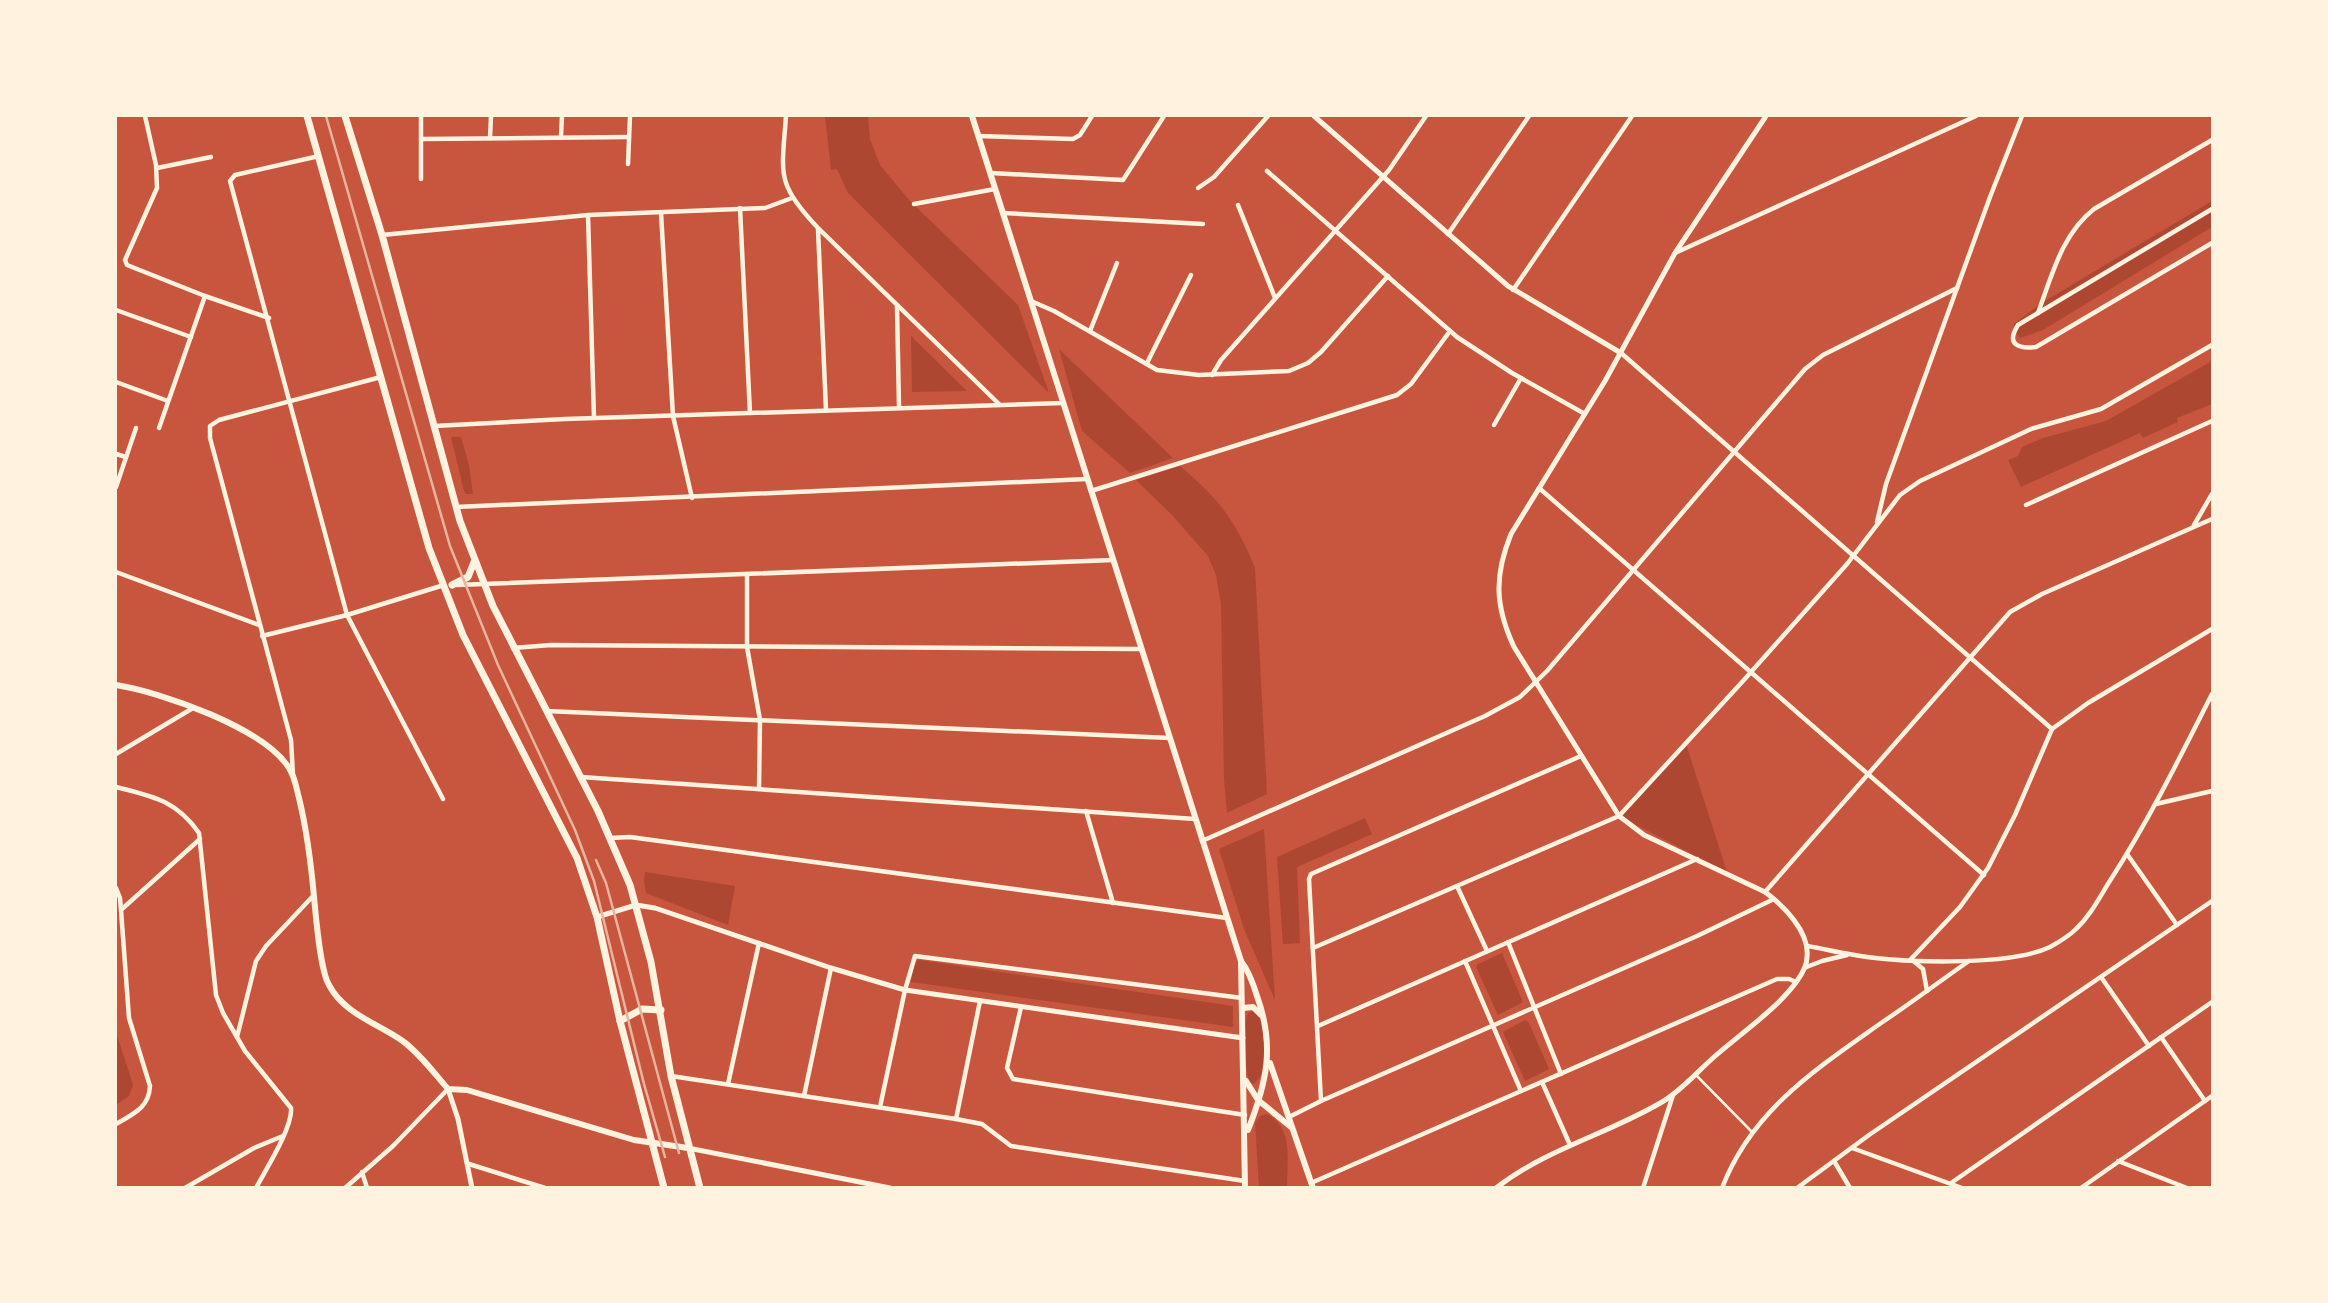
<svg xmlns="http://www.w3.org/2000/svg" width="2328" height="1303" viewBox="0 0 2328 1303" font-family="'Open Sans',sans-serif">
<rect width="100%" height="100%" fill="#c8553d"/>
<!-- green -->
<g fill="#ae4732">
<path d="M825,116H868L870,139L880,165L910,201L1018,305L1049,393L848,193L837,169L831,170Z"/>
<path d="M2212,201V227L2043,330L2020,338L2014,330V324L2040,304Z"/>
<path d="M911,335L915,340L967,391L912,392Z"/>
<path d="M1059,349L1173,458L1130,473L1082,431Z"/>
<path d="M2212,361V404L2177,418L2178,422L2143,438L2140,433L2021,487L2008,460L2018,456L2022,447L2043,438L2106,421Z"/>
<path d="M451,437H461L469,465L473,494H466L464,491Z"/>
<path d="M1180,466C1219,499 1236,521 1255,568L1267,794L1227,813L1224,779L1221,604L1216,575L1208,556L1172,515L1136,480Z"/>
<path d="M1686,744L1727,872L1619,816Z"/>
<path d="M1365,818L1372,834L1297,867L1300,943L1283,944L1277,857Z"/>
<path d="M1264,829L1275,1000L1244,929L1219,849Z"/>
<path d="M645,872L735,886L728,925L646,893L644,882Z"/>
<path d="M1502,953L1523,1002L1498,1015L1476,967L1478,964Z"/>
<path d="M919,960L1233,1006V1027L911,982L914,963Z"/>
<path d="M1253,1011L1259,1015C1263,1035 1271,1068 1255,1083L1251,1084C1243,1069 1242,1028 1248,1013Z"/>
<path d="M1525,1020L1529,1023L1549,1069L1525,1081L1503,1032Z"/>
<path d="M116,1032L133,1085L129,1096L116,1105Z"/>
<path d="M1267,1114C1294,1128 1287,1161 1287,1187H1259L1255,1123L1260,1116Z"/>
</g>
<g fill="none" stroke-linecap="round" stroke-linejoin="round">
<!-- service -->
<path stroke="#fff3e0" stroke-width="2.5" d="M1695,1074L1752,1132"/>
<!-- minor -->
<g stroke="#fff3e0" stroke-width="4.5">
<path d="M145,116L156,165L157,188L125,260L127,265L205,296L269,318"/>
<path d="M786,116C782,174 775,183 818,228L999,404"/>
<path d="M979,136L1073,139L1080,135L1092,116"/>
<path d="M561,137L562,116"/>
<path d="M490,138L491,116"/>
<path d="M421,139L629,137"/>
<path d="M319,156L235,175L230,181L347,615L443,799"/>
<path d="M628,164L630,116"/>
<path d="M157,168L211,157"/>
<path d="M1267,171L1457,337L1512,373L1585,414"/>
<path d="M991,173L1123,180L1164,116"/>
<path d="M421,179V116"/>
<path d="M1198,188L1214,177L1268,116"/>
<path d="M914,204L995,189"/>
<path d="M1238,205L1275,298"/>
<path d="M740,208L750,413"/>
<path d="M2212,209L2018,325C2006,344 2017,349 2036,347L2212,243"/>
<path d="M661,213L673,416L692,498"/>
<path d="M1004,213L1203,224"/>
<path d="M588,215L594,418"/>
<path d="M818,229L826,410"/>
<path d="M1448,234L1529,116"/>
<path d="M382,235L588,215L765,208L792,198"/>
<path d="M1675,253L1976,116"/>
<path d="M1513,290L1632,116"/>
<path d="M1031,301L1054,311L1157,370L1199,375L1289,371L1308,363L1321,352L1388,276"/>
<path d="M897,306L899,407"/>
<path d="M116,310L191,337"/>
<path d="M2038,313C2052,275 2062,234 2094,209L2212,140"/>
<path d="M1090,331L1117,263"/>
<path d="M1621,353L2052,729"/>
<path d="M1147,363L1191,275"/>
<path d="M1212,375L1221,360L1389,170L1426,116"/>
<path d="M116,382L168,401"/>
<path d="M1494,425L1521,378"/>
<path d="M434,426L565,419L1063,403"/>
<path d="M159,428L205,296"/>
<path d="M116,454L126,457"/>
<path d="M116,487L136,428"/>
<path d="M1539,488L1984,875"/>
<path d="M1091,491L1397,395L1411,384L1450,331"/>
<path d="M2026,505L2212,421"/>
<path d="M456,507L1087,479"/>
<path d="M1877,522L1886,484L1990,197L2022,116"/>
<path d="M2194,525L2212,494"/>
<path d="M116,572L259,625"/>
<path d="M747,574V647L760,720L759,789"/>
<path d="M457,585L1113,560"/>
<path d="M262,636L347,615L444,585"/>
<path d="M513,648L551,645L1141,649"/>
<path d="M546,711L1170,738"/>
<path d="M116,754L193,708"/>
<path d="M293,775L291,740L210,438V426L219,420L381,377"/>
<path d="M581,777L1195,819"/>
<path d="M116,787C152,796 176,800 199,833L216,995L223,1013L245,1051L291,1108C293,1127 266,1169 256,1188"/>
<path d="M2156,804L2212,791"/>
<path d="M1086,811L1113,903"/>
<path d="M610,838L630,837L1227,918"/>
<path d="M1202,841L1485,716L1520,697L1547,671L1805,369L1823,355L1957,288"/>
<path d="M2127,854L2177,925"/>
<path d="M1457,886L1487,951"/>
<path d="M116,888L120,898L121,910L129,1018L150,1086C149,1108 133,1114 116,1124"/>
<path d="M1765,892L2010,612L2042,594L2212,519"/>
<path d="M122,909L200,839"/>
<path d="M1508,942L1561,1074"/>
<path d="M1807,946C1821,948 1835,952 1849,954C1895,963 2008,967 2050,947C2059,942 2069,936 2076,929C2092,914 2101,894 2113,876C2150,818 2181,755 2212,694"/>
<path d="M1313,948L1619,816L1743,681L1847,564L1900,495L1920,481L2031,429L2101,409L2212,345"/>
<path d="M1465,961L1521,1091"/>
<path d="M1804,968L1822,961L1847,955"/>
<path d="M2101,977L2149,1046"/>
<path d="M1927,991L1923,969L1911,959L1960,907L1988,868L2015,815L2052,729L2088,703L2212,629"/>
<path d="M1021,1007L1007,1068L1013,1079L1245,1115"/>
<path d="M1318,1026L1697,859"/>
<path d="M237,1037L256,961L266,946L313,896"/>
<path d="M2161,1037L2205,1101"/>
<path d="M671,1076L956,1119L982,1124L1011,1146L1245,1181"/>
<path d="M1542,1082L1570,1145"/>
<path d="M728,1084L759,943"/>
<path d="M804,1096L831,968"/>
<path d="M1321,1101L1309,879L1311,874L1581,756"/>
<path d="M880,1107L905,990L915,956L1242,998"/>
<path d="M1289,1117L1321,1101L1697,936L1774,899"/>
<path d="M956,1119L980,1001"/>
<path d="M1852,1148L1962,1188"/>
<path d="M1834,1161L1850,1188"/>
<path d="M2118,1161L2187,1188"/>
<path d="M469,1164L545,1188"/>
<path d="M362,1172L367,1188"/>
<path d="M1311,1183L1777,979H1789L1796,982"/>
<path d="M1951,1183L2212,1002"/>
<path d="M185,1188L254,1148L283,1136"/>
<path d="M345,1188L393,1146L448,1089"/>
<path d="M1643,1188L1673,1095"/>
<path d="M1722,1188C1752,1110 1816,1069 1881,1023C1911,1003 1940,981 1969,961"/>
<path d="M1797,1188L1869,1135L2212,901"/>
<path d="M2081,1188L2212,1096"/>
</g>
<!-- tertiary -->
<g stroke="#fff3e0" stroke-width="5">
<path d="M1314,116L1508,286L1621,353"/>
<path d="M597,917L636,905L655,908L831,968L905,990L1243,1038"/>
<path d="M448,1089L458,1119L472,1188"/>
<path d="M688,1148L890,1188"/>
<path d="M1496,1188C1546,1149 1608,1134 1662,1102C1681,1091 1697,1072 1714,1057C1740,1034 1777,1009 1797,981C1802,974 1807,965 1807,957C1810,932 1783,905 1765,892L1644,835L1619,816L1514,647C1495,606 1494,576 1511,534L1605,381L1675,253L1766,116"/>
</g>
<!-- secondary -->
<g stroke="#fff3e0" stroke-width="6">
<path d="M972,116L1241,961L1245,1188"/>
<path d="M116,685C161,692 264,728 289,768C295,777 296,787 299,798C307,831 311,863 314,897C316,917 320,970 329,985C344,1014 379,1024 404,1042C421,1055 434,1073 448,1089L467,1090L634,1140L688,1148"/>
<path d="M1241,961C1249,971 1253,983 1257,996C1275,1046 1267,1082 1248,1130"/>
<path d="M1243,1008L1253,1007L1261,1015"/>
<path d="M1270,1063L1313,1188"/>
<path d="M1246,1081L1258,1100L1291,1127"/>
</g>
<!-- primary -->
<g stroke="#fff3e0" stroke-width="7">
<path d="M307,116L429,548L463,635L577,858L597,917L620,1021L664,1188"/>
<path d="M345,116L382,235L460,521L493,606L598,811L630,885L651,962L671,1076L700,1188"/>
<path d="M452,585L468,577L474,562"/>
<path d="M620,1021L642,1009L661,1010"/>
</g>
<!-- rail -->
<g stroke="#e9b49f" stroke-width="2.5">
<path d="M326,116L450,546L498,665L575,830L594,881L644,1084L665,1157"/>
<path d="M596,860L606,883L679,1153"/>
</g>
</g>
<!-- border -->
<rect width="2328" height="1303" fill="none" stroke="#fff3e0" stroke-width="234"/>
</svg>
